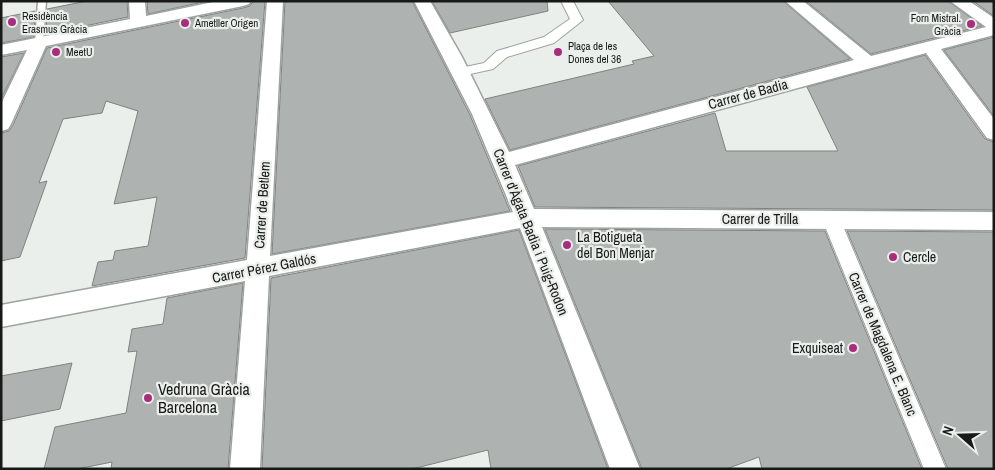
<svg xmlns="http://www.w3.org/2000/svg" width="995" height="470" viewBox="0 0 995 470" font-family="'Archivo Narrow',sans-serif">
<rect width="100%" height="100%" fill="#eaefec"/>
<!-- building -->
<g fill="#aeb3b1" stroke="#7e8381">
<path d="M87,1H127L128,17L46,34L47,9Z"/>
<path d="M147,1H208L148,14Z"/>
<path d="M253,1H265L245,258L92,286L98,262L113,260L115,251L148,246L157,197L114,204L138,111L106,101L102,113L63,119L39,183L47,181L20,257L1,261V133L9,131L13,125L47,48L243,8L250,6Z"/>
<path d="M285,1H412L470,115L510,211L272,254Z"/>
<path d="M432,1H547L548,11L450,33Z"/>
<path d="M608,1H783L850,59L510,150L485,99L634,64L632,61L654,56Z"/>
<path d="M806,1H948L982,26L871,54Z"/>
<path d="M973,1H994V16Z"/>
<path d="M35,11L34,37L1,43V18Z"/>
<path d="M994,37V116L944,50Z"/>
<path d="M24,53L1,99V57Z"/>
<path d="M925,55L985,139L994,142V210L535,207L518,166L715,113L726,151H838L807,87Z"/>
<path d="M545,229L825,231L922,469H762L759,457L726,469H642Z"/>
<path d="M519,230L608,469H491L488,450L412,469H262L271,278Z"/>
<path d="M847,231L994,232V469H948Z"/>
<path d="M243,283L228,469H111L112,462L77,469H44L55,427L126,413L137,351L128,352L132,329L163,324L167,298Z"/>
<path d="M72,363L60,409L1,421V376Z"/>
</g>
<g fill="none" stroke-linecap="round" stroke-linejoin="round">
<!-- service casing -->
<g stroke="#9ea3a1" stroke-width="3">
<path id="service" d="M38,1H46L43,43L39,46L35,43Z"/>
</g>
<!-- pedestrian casing -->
<g stroke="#9ea3a1" stroke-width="2">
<g id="pedestrian">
<path d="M561,1H573L583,20L554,43L507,57L493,69L461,76L456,75L454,72L456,69L484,63L497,51L544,37L570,19Z"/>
<path d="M831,212L837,214L840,219L946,469H924L822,219L825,214Z"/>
</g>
</g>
<!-- minor casing -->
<g stroke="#9ea3a1" stroke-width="3">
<g id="minor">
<path d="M129,1H145L146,16L218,1H251L249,4L243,6L46,46L11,124L8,129L1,131V104L27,50L1,55V45L130,19Z"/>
<path d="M267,1H283L270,256L513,212L472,114L414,1H430L462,57L509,152L854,60L785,1H803L871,56L986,27L950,1H969L994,18V35L941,49L994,119V140L987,138L926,53L515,165L534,209L994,212V230L542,227L640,469H610L520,228L269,276L260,469H230L245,281L1,327V305L247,260Z"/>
</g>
</g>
<!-- service -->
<use href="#service" fill="#fff" fill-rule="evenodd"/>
<!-- pedestrian -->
<use href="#pedestrian" fill="#fff" fill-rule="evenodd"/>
<!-- minor -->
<use href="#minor" fill="#fff" fill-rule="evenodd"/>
</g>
<!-- markers -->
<g fill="#a92c7d" stroke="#eaefec" stroke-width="2">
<circle cx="12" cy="22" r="5"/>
<circle cx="185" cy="23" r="5"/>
<circle cx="971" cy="24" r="5"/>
<circle cx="56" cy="52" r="5"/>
<circle cx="558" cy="52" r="5"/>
<circle cx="567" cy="245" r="5"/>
<circle cx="893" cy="257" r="5"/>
<circle cx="853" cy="348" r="5"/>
<circle cx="148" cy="398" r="5"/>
</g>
<g text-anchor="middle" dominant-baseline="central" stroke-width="4.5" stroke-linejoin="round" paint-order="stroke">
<!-- far-poi labels -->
<g font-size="11" fill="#171918" stroke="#eaefec" text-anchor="start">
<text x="22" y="16">Residència<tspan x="22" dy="13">Erasmus Gràcia</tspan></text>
<text x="961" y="18" text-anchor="end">Forn Mistral.<tspan x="961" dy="13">Gràcia</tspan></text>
<text x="195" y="23">Ametller Origen</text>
<text x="568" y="46">Plaça de les<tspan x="568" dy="13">Dones del 36</tspan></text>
<text x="66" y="52">MeetU</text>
</g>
<!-- street labels -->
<g font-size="14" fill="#171918" stroke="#eaefec">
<text transform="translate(748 94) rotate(-15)">Carrer de Badia</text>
<text transform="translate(262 205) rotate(-86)">Carrer de Betlem</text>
<text x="760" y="219">Carrer de Trilla</text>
<text transform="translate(531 232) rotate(68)">Carrer d'Àgata Badia i Puig-Rodon</text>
<text transform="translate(264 268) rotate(-11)">Carrer Pérez Galdós</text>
<text transform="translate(883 344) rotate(67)">Carrer de Magdalena E. Blanc</text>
</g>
<!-- poi labels -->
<g font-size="14" fill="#171918" stroke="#eaefec" text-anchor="start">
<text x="577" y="237">La Botigueta<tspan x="577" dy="16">del Bon Menjar</tspan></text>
<text x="903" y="257">Cercle</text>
<text x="843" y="348" text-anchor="end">Exquiseat</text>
</g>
<!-- near-poi labels -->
<g font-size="16" fill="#171918" stroke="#eaefec" text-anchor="start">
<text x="158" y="389">Vedruna Gràcia<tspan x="158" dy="18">Barcelona</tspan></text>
</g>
</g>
<!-- border -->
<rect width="995" height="470" fill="none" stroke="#171918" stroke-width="5"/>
<!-- north arrow -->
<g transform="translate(960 435) rotate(290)" stroke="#eaefec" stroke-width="4" paint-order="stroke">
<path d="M0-4L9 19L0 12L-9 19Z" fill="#171918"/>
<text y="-8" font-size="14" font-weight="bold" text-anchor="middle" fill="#171918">N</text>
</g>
</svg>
